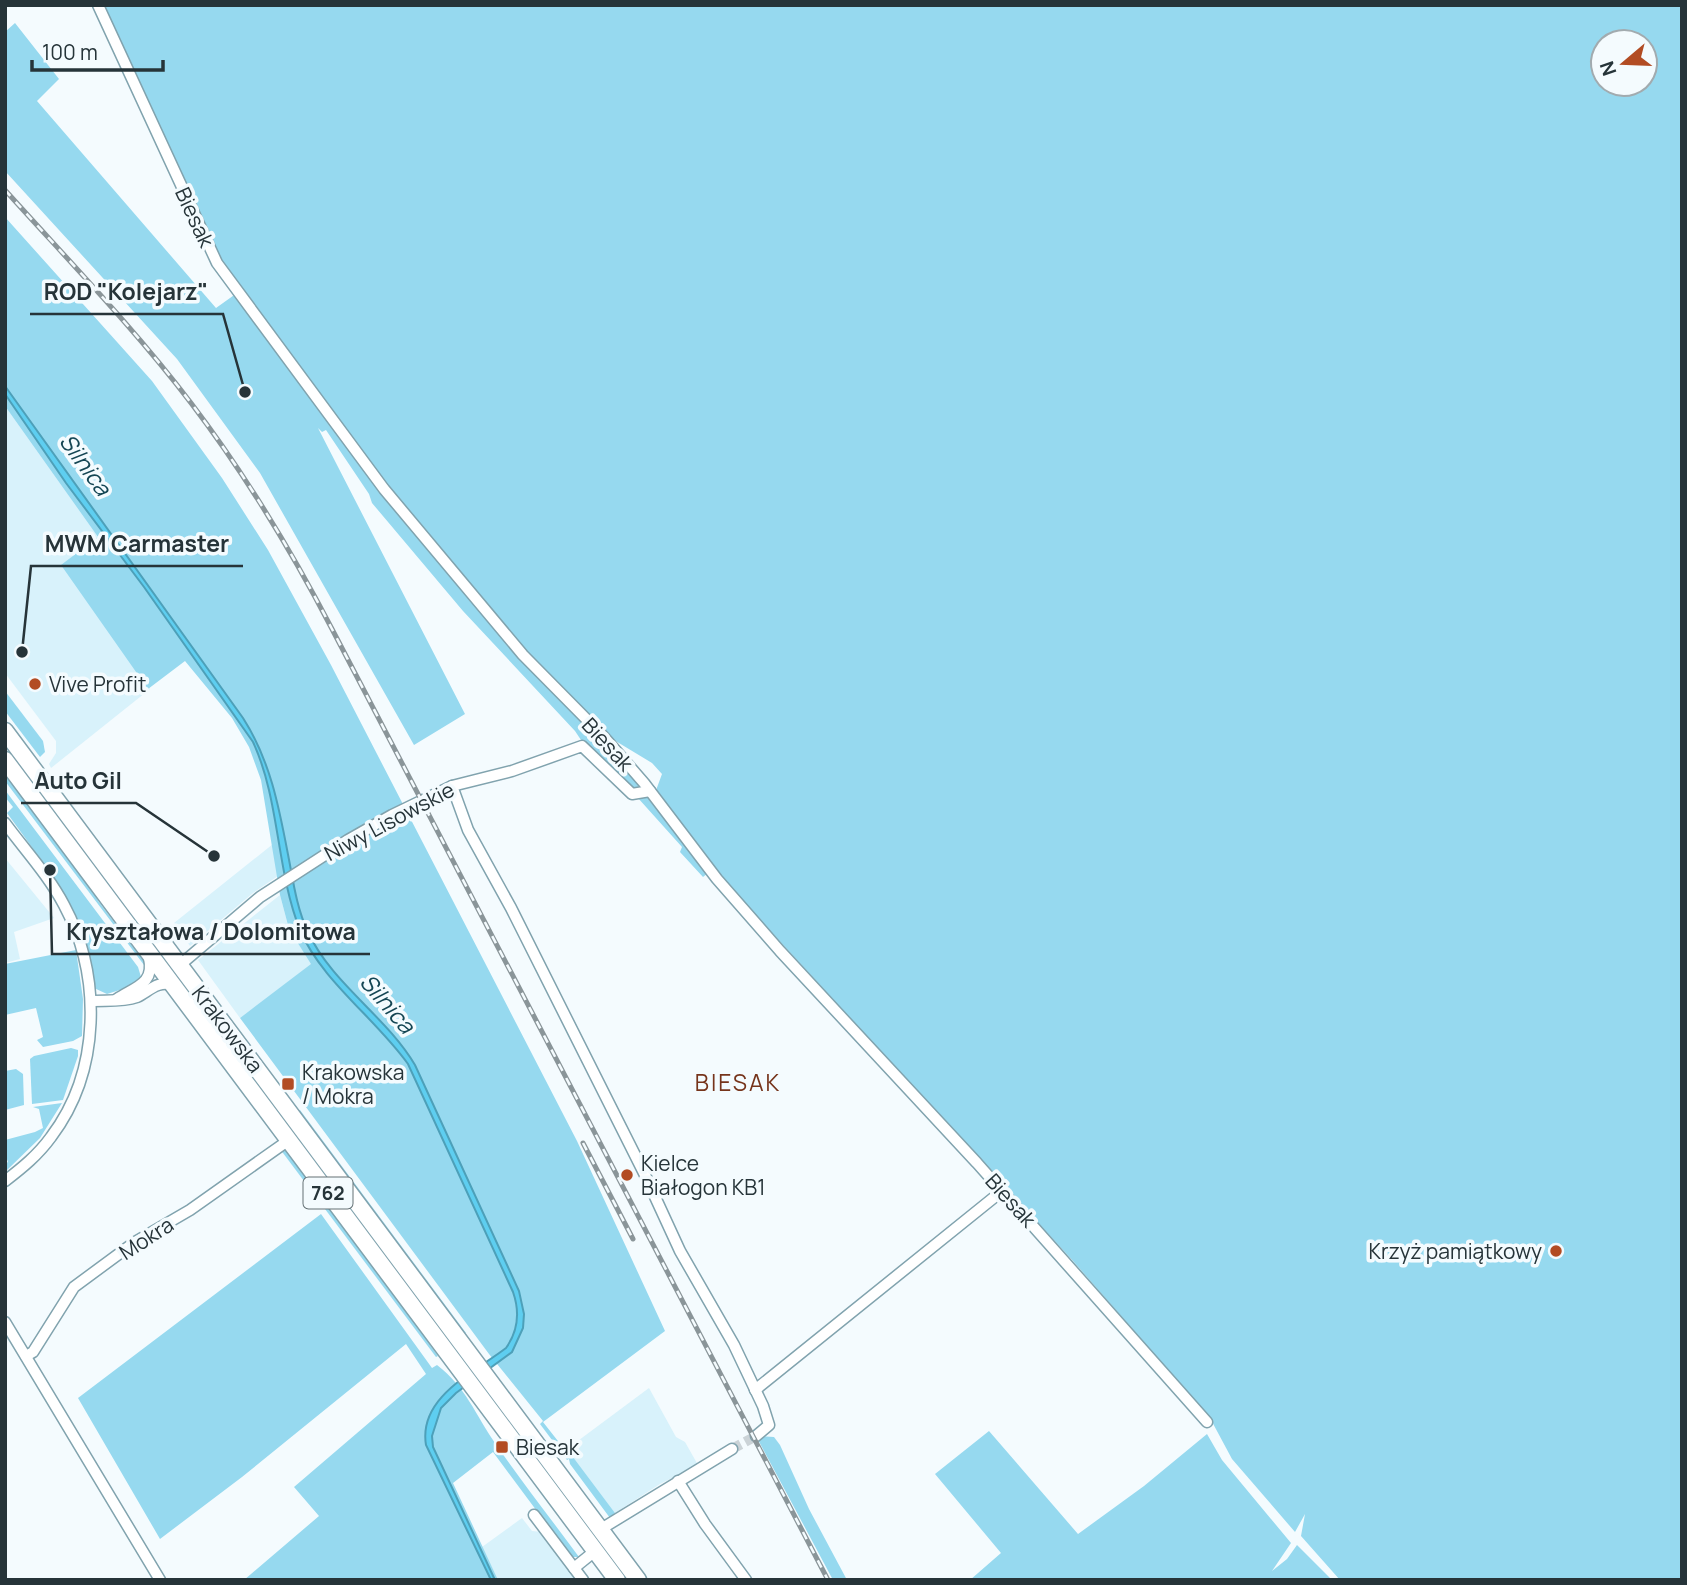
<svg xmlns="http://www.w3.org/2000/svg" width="1687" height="1585" viewBox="0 0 1687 1585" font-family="Manrope,sans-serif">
<rect width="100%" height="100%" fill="#f4fbfe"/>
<!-- built -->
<g fill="#d8f2fb">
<path d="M5,406L98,537L62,565L150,689L51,768L49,764L56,753V741L5,673Z"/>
<path d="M273,844L278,876L253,893L190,946L174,923Z"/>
<path d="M5,858L54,918L14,932L20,959L5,963Z"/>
<path d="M280,895L289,929L312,964L240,1018L198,960Z"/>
<path d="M649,1388L676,1437L685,1442L698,1465L660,1484L615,1513L567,1449Z"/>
<path d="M522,1518L532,1531L543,1532L579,1580H498L482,1547Z"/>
</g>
<!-- green -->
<g fill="#96d9ef" fill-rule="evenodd">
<path d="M103,5H1682V1580H1340L1301,1536L1305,1514L1295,1532L1232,1459L1210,1418L1073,1261L719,875L655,793L662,774L652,763L609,737L484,615L536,675L606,745L639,784L638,789L633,791L585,746L575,731L463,611L372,503L369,494L326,430L322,432L318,428L465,714L414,745L260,473L177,359L5,171V32L15,23L59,79L37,101L216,308L237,293L219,261ZM1603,42H1645V84H1603Z"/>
<path d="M5,217L152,381L222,478L268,550L331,665L577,1141L665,1331L543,1422L565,1450L567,1449L615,1513L610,1518L570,1464L569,1459L567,1460L540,1424L543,1421L489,1354L240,1018L311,964L289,929L280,895L261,780L249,747L232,718L185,661L148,689L61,565L98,537L5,406Z"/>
<path d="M5,691L43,741L45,752L40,757L5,711Z"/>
<path d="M5,770L80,870L99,902L145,963L147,973L144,965L5,781Z"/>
<path d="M5,790L138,967L141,977L126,988L107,994L94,988C88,946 75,919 54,882L56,880L51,875L53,871L50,866L47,868L7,813L13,807L5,797Z"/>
<path d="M646,796L708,873L703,877L680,852L682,847L638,798Z"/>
<path d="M76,950L83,999L82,1036L73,1041L43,1047L37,1040L43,1037L36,1008L5,1015V964Z"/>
<path d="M187,988L471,1365L466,1368L184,991Z"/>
<path d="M71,1048L78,1050V1056L63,1100L32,1104L30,1059L34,1056Z"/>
<path d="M16,1069L23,1074L24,1105L5,1110V1071Z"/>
<path d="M62,1103L40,1138L5,1172V1164L8,1162L5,1154V1140L35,1132L43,1128L39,1109L33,1107Z"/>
<path d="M299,1111L300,1110L466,1333H461L315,1138Z"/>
<path d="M286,1148L431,1340L430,1345L438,1356L436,1357L280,1149Z"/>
<path d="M321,1214L432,1368L437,1365C466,1387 475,1414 495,1443C522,1482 551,1519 579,1557H571L493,1452L453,1483L498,1580H244L319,1516L294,1487L426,1374L406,1344L242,1477L160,1539L78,1398Z"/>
<path d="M989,1431L1078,1534L1144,1486L1207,1434L1222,1460L1291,1543L1272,1571L1287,1559L1297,1545L1332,1580H970L1001,1553L935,1474Z"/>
<path d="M756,1436L774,1437L780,1445L809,1509L847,1580H833Z"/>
</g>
<!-- water -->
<path fill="#5ecef0" stroke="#4da0b9" stroke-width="2" d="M5,386L243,718C272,763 280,813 290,865C294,887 298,911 308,932C332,984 386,1016 415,1065L519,1291L524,1314L523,1328L512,1352L456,1393L441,1408L432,1436L433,1447L441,1464L495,1580H491L426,1445C418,1397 475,1372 506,1348C518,1331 520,1312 513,1292L408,1064C376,1019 321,980 300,930C276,870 280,800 253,742L144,587L66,483L5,394Z"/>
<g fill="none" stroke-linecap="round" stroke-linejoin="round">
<!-- minor-tunnel -->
<path stroke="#cbd3d7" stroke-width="10" stroke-dasharray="10 5" stroke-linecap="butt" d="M732,1449L756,1436"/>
<!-- minor casing -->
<g stroke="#81a3ae" stroke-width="13">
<g id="minor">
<path d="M98,5L217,263L384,489L523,655L604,737L644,783L717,879L780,951L977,1163L1207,1422"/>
<path d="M452,786L468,830L511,908L645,1175L680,1251L734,1345L763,1406L769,1425L756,1436"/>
<path d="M5,823C25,850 49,876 64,905C102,976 101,1071 51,1137C38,1155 22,1168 5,1181"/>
<path d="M180,965L260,897L348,840L392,815L452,786L512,771L582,746L632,794L650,791"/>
<path d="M117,999C135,987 155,984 149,958"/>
<path d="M91,1001C106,1000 123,1002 137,997C149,991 158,980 173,985"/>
<path d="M5,1322L160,1580"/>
<path d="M26,1356L33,1352L74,1287L135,1242L190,1210L289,1140"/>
<path d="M755,1390L1002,1191"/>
<path d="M678,1481L705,1524L746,1580"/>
<path d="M534,1515L583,1580"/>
<path d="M601,1529L732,1449"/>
<path d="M574,1568L595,1551"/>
</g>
</g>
<!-- primary casing -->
<g stroke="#81a3ae" stroke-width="19">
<g id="primary">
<path d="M5,731L638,1580"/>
<path d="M5,760L617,1580"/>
</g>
</g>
<!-- minor -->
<use href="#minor" stroke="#fff" stroke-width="10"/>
<!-- primary -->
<use href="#primary" stroke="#fff" stroke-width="16"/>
<!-- rail casing -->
<g stroke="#8a9599" stroke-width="5">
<g id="rail">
<path d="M5,190C68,260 134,328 191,403C245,474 291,550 332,629L828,1580"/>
<path d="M583,1143L633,1239"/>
</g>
</g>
<!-- rail -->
<use href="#rail" stroke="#f4fbfe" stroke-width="2.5" stroke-dasharray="8" stroke-linecap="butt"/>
</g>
<!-- markers -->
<g fill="#b24c23" stroke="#f4fbfe" stroke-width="2.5">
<circle cx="35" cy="684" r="7"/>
<rect x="281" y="1077" width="14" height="14" rx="3.5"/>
<circle cx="627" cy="1175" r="7"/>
<circle cx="1556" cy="1251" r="7"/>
<rect x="495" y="1440" width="14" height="14" rx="3.5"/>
</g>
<g text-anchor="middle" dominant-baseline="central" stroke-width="7" stroke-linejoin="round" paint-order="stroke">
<!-- shield labels -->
<rect fill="#f4fbfe" stroke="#647074" stroke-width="2" x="303.5" y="1177.5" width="49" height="31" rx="5"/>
<g font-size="19" font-weight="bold" fill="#263439">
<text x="328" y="1193">762</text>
</g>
<!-- street labels -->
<g font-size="21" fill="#263439" stroke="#f4fbfe">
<text transform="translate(195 217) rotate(65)">Biesak</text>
<text transform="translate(608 744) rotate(47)">Biesak</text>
<text transform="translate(389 821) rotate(-28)">Niwy Lisowskie</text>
<text transform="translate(228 1029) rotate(53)">Krakowska</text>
<text transform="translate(1011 1200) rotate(48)">Biesak</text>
<text transform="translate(146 1238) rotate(-33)">Mokra</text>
</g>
<!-- poi labels -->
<g font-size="21" fill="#263439" stroke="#f4fbfe" text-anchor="start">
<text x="49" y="684">Vive Profit</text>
<text x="302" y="1072">Krakowska<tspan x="302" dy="24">/ Mokra</tspan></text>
<text x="641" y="1163">Kielce<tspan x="641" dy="24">Białogon KB1</tspan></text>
<text x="1542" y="1251" text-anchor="end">Krzyż pamiątkowy</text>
<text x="516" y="1447">Biesak</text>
</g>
<!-- water labels -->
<g font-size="23" font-style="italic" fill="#144654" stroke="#f4fbfe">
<text transform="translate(86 464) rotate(54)">Silnica</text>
<text transform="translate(388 1003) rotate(49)">Silnica</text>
</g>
<!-- neighbourhood labels -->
<g font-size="23" letter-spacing="2" fill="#76341b" stroke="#f4fbfe">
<text x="738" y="1082">BIESAK</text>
</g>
</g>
<!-- callouts -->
<path fill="none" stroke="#263439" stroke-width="2.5" d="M245 392L223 314H30M22 652L31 566H243M214 856L136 803H21M50 870L52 954H370"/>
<g fill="#263439" stroke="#f4fbfe" stroke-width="2.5">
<circle cx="245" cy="392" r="7"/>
<circle cx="22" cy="652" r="7"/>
<circle cx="214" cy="856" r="7"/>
<circle cx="50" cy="870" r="7"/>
</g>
<g font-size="23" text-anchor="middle" font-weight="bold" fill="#263439" stroke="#f4fbfe" stroke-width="7" stroke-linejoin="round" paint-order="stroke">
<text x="126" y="300">ROD "Kolejarz"</text>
<text x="137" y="552">MWM Carmaster</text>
<text x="78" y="789">Auto Gil</text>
<text x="211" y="940">Kryształowa / Dolomitowa</text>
</g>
<!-- border -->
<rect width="1687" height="1585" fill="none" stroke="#263439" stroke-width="14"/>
<!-- north arrow -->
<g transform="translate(1624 63) rotate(251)"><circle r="33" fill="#f4fbfe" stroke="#a2abaf" stroke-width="2"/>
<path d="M0-5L12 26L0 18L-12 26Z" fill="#b24c23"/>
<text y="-10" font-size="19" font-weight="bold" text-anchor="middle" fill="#263439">N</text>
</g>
<!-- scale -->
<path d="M32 60v10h131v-10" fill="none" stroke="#263439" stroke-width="3.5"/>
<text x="42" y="60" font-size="21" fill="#263439" stroke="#f4fbfe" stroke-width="5" paint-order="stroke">100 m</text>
</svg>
